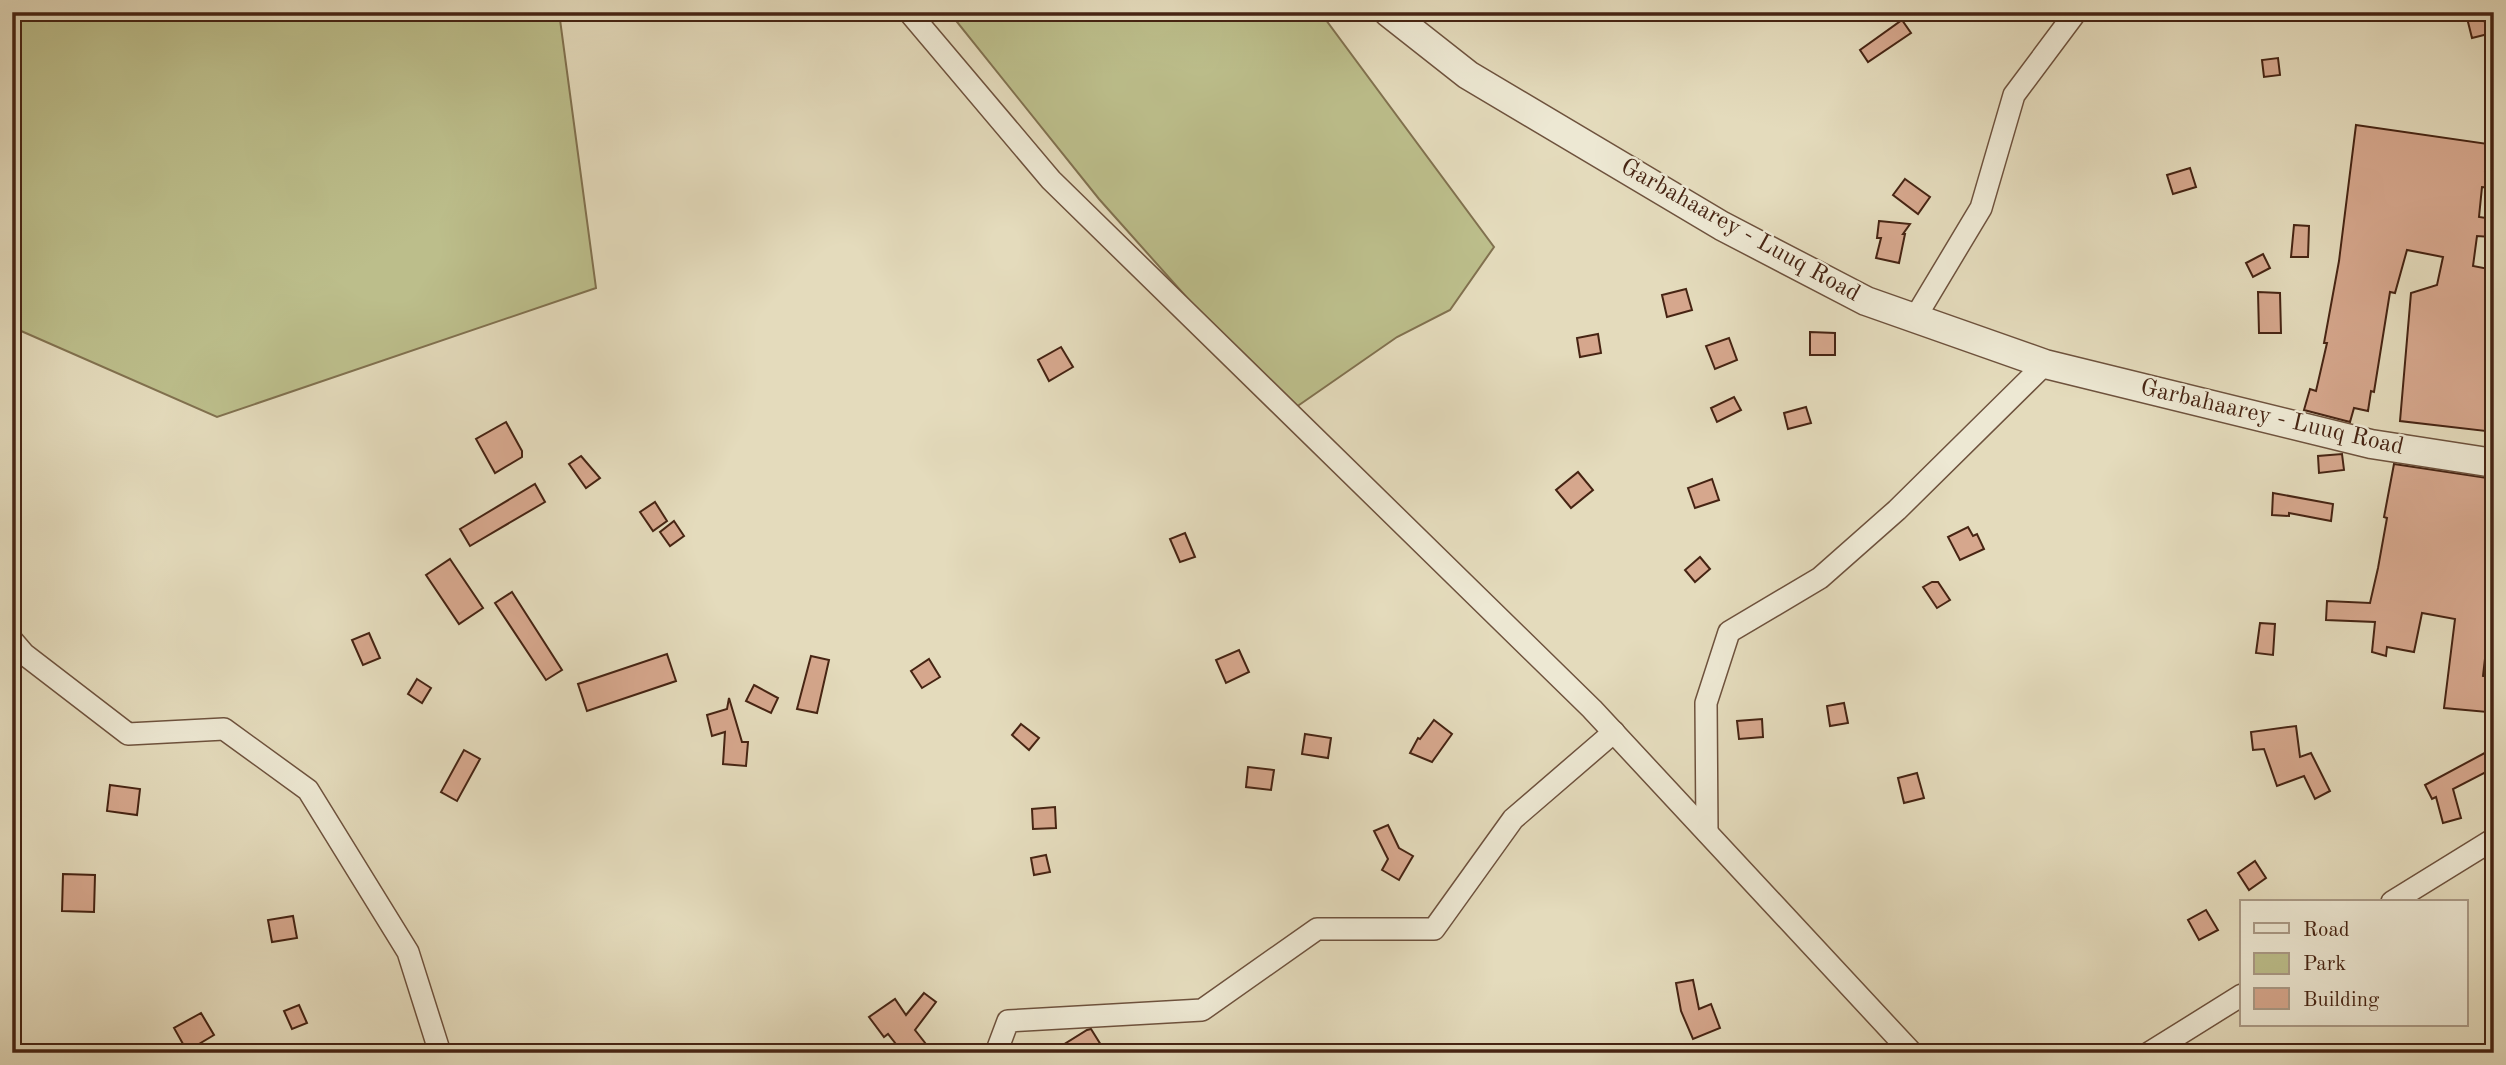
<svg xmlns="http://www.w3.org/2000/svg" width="2506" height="1065" viewBox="0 0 2506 1065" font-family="'Old Standard TT',serif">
<rect width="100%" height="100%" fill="#e4dbbc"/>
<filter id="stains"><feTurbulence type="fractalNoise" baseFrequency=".00286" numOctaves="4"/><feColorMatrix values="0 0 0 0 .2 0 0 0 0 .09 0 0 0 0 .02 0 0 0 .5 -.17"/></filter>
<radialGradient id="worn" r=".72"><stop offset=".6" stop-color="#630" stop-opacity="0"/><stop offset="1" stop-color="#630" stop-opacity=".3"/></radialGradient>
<!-- green -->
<g fill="#bcbe8b" stroke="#81714f" stroke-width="2">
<path d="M12,12H559L596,288L217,417L12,327Z"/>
<path d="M949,12H1320L1494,247L1450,310L1397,337L1289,412L1099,199Z"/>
</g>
<!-- building -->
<g fill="#d6a78d" stroke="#462413" stroke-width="2">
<path d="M2475,12H2482L2488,34L2472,38L2466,14Z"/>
<path d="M1902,20L1911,33L1868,62L1860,50Z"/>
<path d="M2278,58L2280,75L2264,77L2262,60Z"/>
<path d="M2356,125L2488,144L2485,171L2494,172L2493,188L2482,187L2479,217L2493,219L2491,237L2477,236L2473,266L2494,270V432L2400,421L2411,293L2437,285L2443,257L2407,250L2395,293L2390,292L2374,392L2371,391L2368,411L2354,408L2350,422L2304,410L2310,389L2316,391L2327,343H2324L2339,261Z"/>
<path d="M2190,168L2196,187L2173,194L2167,175Z"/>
<path d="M1905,179L1930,197L1918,214L1893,195Z"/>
<path d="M1879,221L1910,224L1903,234H1905L1899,263L1876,258L1881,238H1877Z"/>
<path d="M2294,225L2309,226L2308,257H2291Z"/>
<path d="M2263,254L2270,268L2253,277L2246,263Z"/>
<path d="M1686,289L1692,310L1667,317L1662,295Z"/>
<path d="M2258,292L2280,293L2281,333H2259Z"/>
<path d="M1810,332L1835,333V355H1810Z"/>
<path d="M1598,334L1601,353L1580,357L1577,338Z"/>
<path d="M1729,338L1737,360L1715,369L1706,346Z"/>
<path d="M1061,347L1073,367L1049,381L1038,360Z"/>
<path d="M1734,397L1741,410L1717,422L1711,408Z"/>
<path d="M1806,407L1811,423L1788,429L1784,413Z"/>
<path d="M506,422L522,451V457L495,473L476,439Z"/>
<path d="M2342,454L2344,470L2319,473L2318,456Z"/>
<path d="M581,456L600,478L586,488L569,464Z"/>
<path d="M2394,464L2494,479V594L2490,610H2494V625L2489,624L2483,676L2490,677L2487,712L2444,708L2455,619L2422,613L2414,652L2387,647L2386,656L2372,652L2375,622L2326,620L2327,601L2370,603L2378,568L2387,518L2384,517Z"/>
<path d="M1578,472L1593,490L1571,508L1556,490Z"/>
<path d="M1712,479L1719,500L1695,508L1688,488Z"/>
<path d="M535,484L545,502L470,546L460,529Z"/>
<path d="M2273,493L2333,504L2331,521L2289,513V516L2272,515Z"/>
<path d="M655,502L667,521L653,531L640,512Z"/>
<path d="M674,521L684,536L670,546L660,532Z"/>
<path d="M1968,527L1973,536L1977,534L1984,549L1960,560L1948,537Z"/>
<path d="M1185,533L1195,557L1180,562L1170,539Z"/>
<path d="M1700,557L1710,569L1695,582L1685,570Z"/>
<path d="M450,559L483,608L459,624L426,575Z"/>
<path d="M1932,582H1938L1950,600L1937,608L1923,587Z"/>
<path d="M512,592L562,670L546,680L495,603Z"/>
<path d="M2260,623L2275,624L2273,655L2256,653Z"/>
<path d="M369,633L380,658L363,665L352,640Z"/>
<path d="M1239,650L1249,672L1226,683L1216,660Z"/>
<path d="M667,654L676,681L587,711L578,684Z"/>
<path d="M811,656L829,660L817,713L797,709Z"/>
<path d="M929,659L940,677L922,688L911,671Z"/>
<path d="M417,679L431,688L422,703L408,694Z"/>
<path d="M754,685L778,698L771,713L746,701Z"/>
<path d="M729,698L742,742H748L746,766L723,764L725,732L712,736L707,715L727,709Z"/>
<path d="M1844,703L1848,723L1830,726L1827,706Z"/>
<path d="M1762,719L1763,737L1739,739L1737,721Z"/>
<path d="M1434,720L1452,734L1432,762L1410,753L1418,738L1420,739Z"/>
<path d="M1021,724L1039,738L1029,750L1012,735Z"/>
<path d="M2296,726L2300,757L2311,753L2330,791L2315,799L2304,776L2277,786L2264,749L2253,750L2251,732Z"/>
<path d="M1305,734L1331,738L1328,758L1302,754Z"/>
<path d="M2494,748V768L2453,789L2461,818L2443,823L2436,797L2432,799L2425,785Z"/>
<path d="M464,750L480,759L457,801L441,792Z"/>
<path d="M1248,767L1274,770L1271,790L1246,787Z"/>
<path d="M1917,773L1924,798L1904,803L1898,778Z"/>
<path d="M110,785L140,789L137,815L107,811Z"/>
<path d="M1055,807L1056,828L1033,829L1032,809Z"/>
<path d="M1388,825L1399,848L1413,856L1399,880L1382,870L1388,859L1374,831Z"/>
<path d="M1046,855L1050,872L1034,875L1031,858Z"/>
<path d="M2255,861L2266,878L2249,890L2238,873Z"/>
<path d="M63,874L95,875L94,912L62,911Z"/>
<path d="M2206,910L2218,930L2199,940L2188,920Z"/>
<path d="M293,916L297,938L272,942L268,920Z"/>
<path d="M1693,980L1699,1009L1711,1004L1720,1028L1693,1039L1681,1011L1676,983Z"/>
<path d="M924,993L936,1002L915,1030L933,1053H903L888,1034L884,1037L869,1017L895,999L906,1015Z"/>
<path d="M299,1005L307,1023L292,1029L284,1011Z"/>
<path d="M201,1013L214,1035L187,1051L174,1028Z"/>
<path d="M1091,1029L1106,1053H1050L1087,1030Z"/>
</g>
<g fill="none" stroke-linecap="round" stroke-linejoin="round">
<!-- minor casing -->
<g stroke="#6e523d" stroke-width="24">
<g id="minor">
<path d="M909,12L1051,180L1592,709L1912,1053"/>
<path d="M1915,318L1981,208L2014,95L2076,12"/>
<path d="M12,640L24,654L128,734L224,729L308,790L408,952L440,1053"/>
<path d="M1707,832L1706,703L1729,632L1820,578L1897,510L2045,364"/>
<path d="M2392,902L2494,839"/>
<path d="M996,1053L1008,1021L1202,1010L1317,929H1434L1513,819L1614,732"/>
<path d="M2149,1053L2242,995"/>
</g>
</g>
<!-- tertiary casing -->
<g stroke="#6e523d" stroke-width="31">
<path id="tertiary" d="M1388,12L1468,75L1722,226L1866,301L2045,364L2371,444L2494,463"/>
</g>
<!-- minor -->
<use href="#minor" stroke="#ede8d3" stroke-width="21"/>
<!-- tertiary -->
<use href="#tertiary" stroke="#ede8d3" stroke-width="28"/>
</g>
<g text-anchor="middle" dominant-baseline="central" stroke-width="5" stroke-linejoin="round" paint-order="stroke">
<!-- street labels -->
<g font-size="24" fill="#462413" stroke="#ede8d3">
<text transform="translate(1740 231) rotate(29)">Garbahaarey - Luuq Road</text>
<text transform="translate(2272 418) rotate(13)">Garbahaarey - Luuq Road</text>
</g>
</g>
<!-- margin -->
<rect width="2506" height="1065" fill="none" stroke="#e4dbbc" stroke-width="42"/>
<rect x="14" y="14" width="2478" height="1037" fill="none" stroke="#462413" stroke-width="3.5"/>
<rect x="21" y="21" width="2464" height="1023" fill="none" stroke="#462413" stroke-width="2"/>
<!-- legend -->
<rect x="2240" y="900" width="228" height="126" fill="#ede8d3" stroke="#aa9a86" stroke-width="2"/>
<rect x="2254" y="923" width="35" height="10" fill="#ede8d3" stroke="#aa9a86" stroke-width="2"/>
<text x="2303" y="936" font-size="21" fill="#462413">Road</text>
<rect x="2254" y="953" width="35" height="21" fill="#bcbe8b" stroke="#aa9a86" stroke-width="2"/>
<text x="2303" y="970" font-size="21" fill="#462413">Park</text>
<rect x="2254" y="988" width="35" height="21" fill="#d6a78d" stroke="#aa9a86" stroke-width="2"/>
<text x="2303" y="1006" font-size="21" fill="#462413">Building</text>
<rect width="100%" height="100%" filter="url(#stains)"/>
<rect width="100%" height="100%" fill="url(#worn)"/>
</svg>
